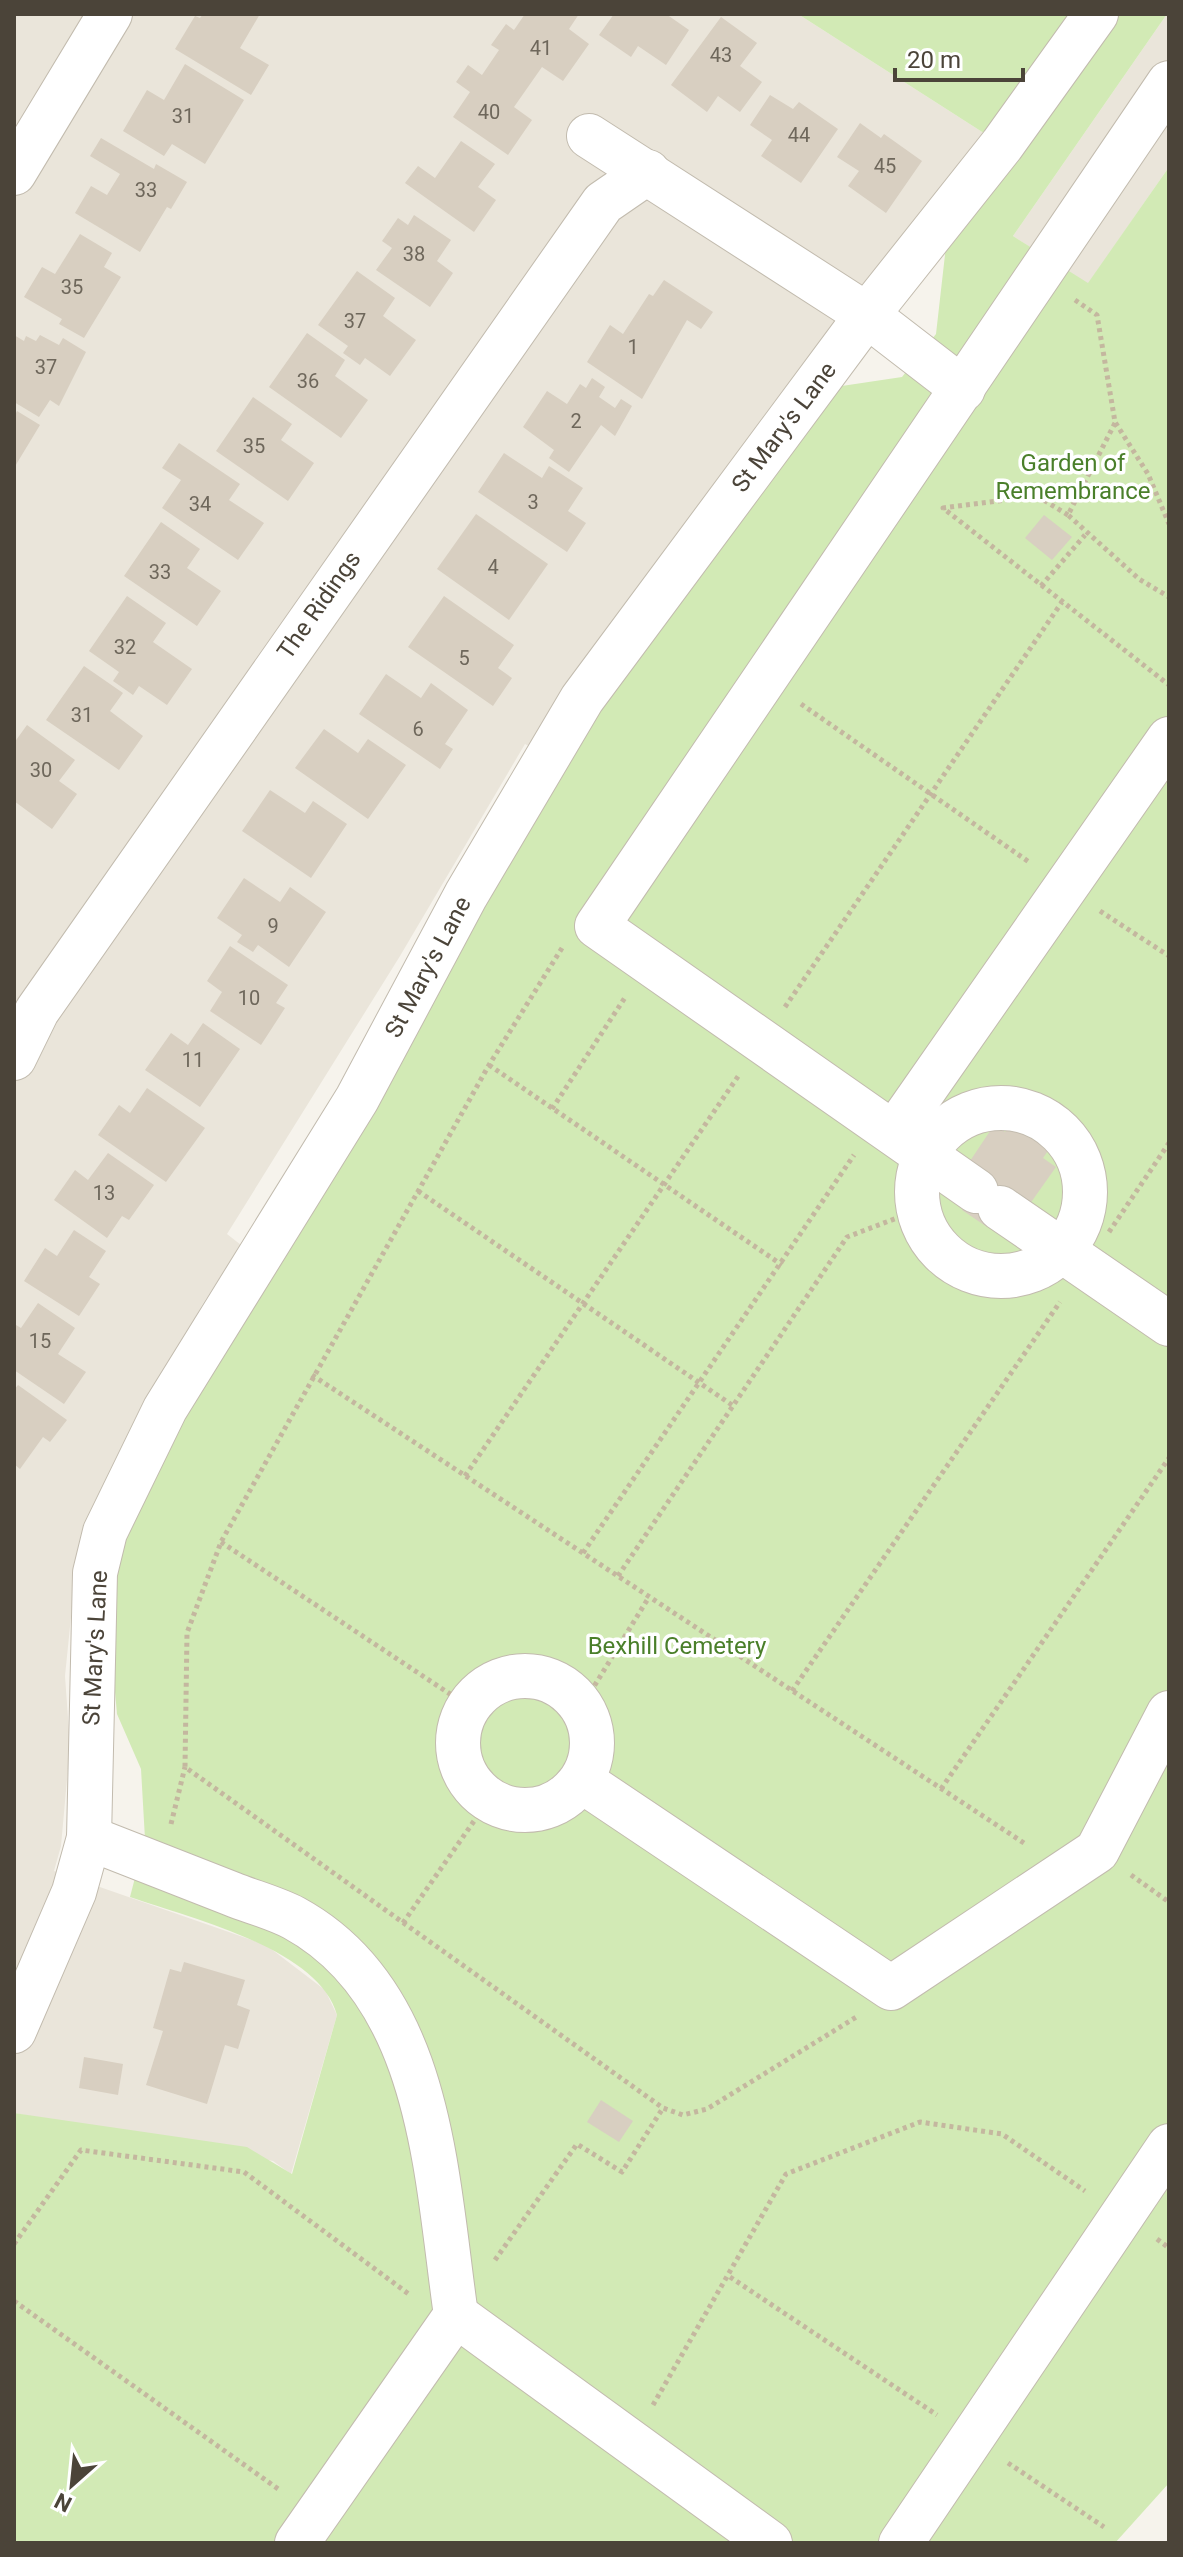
<svg xmlns="http://www.w3.org/2000/svg" width="1183" height="2557" viewBox="0 0 1183 2557" font-family="Roboto,sans-serif">
<rect width="100%" height="100%" fill="#f6f3ec"/>
<!-- residential -->
<g fill="#eae5da">
<path d="M14,14H798L990,137L534,749L525,744L400,956L227,1234L241,1245L202,1305L123,1451L73,1597L65,1676L70,1746L61,1846L54,1871L266,1945L325,1990L337,2015L291,2174L273,2161L14,2113Z"/>
<path d="M1167,14L1169,167L1088,284L1013,236Z"/>
</g>
<!-- green -->
<g fill="#d2eab5">
<path d="M798,14H1076L990,137Z"/>
<path d="M1119,14H1167L1013,236L1088,283L1169,167V2483L1115,2543H14V2113L247,2147L292,2174L337,2015C319,1948 189,1918 130,1897L145,1839L141,1769L117,1714L108,1614L121,1541L182,1420L604,702L835,387L902,377L936,334L946,246Z"/>
</g>
<!-- building -->
<g fill="#d8cfc1">
<path d="M203,14H260L240,48L269,65L251,95L175,49L195,16L200,18Z"/>
<path d="M525,14H579L569,29L589,44L563,81L542,67L514,107L532,120L508,155L453,117L470,92L456,82L468,65L482,75L499,50L491,45L506,24L514,30Z"/>
<path d="M614,14H666L689,30L666,65L638,46L631,57L599,35Z"/>
<path d="M721,17L757,43L740,66L762,82L740,112L718,96L707,112L671,85Z"/>
<path d="M185,64L244,100L205,164L172,144L164,156L123,131L147,90L164,100Z"/>
<path d="M770,95L793,109L799,102L838,129L801,183L761,156L772,140L750,125Z"/>
<path d="M860,123L881,138L884,134L922,161L886,213L848,186L859,171L837,157Z"/>
<path d="M101,138L154,169L156,164L187,182L171,209L167,207L140,252L75,213L91,186L107,195L120,174L90,156Z"/>
<path d="M461,141L495,164L478,187L496,200L474,232L405,183L418,166L435,178Z"/>
<path d="M414,215L451,240L437,261L453,273L430,307L376,270L392,248L382,241L398,218L408,225Z"/>
<path d="M80,234L112,253L104,267L121,277L84,338L59,324L62,319L24,297L42,267L55,274Z"/>
<path d="M357,271L395,298L383,316L416,340L390,376L365,358L360,365L343,353L348,346L318,325Z"/>
<path d="M664,280L713,312L701,329L687,320L642,399L587,362L610,325L623,334L649,294L653,296Z"/>
<path d="M307,333L345,360L335,376L368,400L341,438L269,387Z"/>
<path d="M14,335L24,341L26,336L36,341L40,335L59,345L63,338L86,352L59,406L50,400L39,417L14,402Z"/>
<path d="M592,378L605,387L599,397L615,408L621,399L632,406L615,436L601,425L569,472L549,458L554,450L523,427L547,391L567,404L580,384L586,388Z"/>
<path d="M253,397L292,424L281,440L314,463L288,501L216,451Z"/>
<path d="M17,411L40,425L14,468V417Z"/>
<path d="M179,443L240,484L229,500L264,523L238,560L162,508L181,480L162,468Z"/>
<path d="M504,453L542,478L549,466L583,488L568,511L586,523L567,552L478,492Z"/>
<path d="M476,514L548,564L509,620L437,569Z"/>
<path d="M1044,515L1072,537L1052,560L1025,538Z"/>
<path d="M161,522L200,549L187,568L221,591L197,626L124,576Z"/>
<path d="M127,596L166,623L153,642L192,669L167,705L139,686L133,695L113,681L119,672L89,651Z"/>
<path d="M444,596L514,645L498,668L512,678L493,706L408,647Z"/>
<path d="M84,666L123,693L110,711L143,736L119,770L46,720Z"/>
<path d="M386,674L421,698L431,683L468,710L445,744L453,749L440,769L359,714Z"/>
<path d="M27,725L75,760L59,781L77,794L52,829L14,801V743Z"/>
<path d="M324,729L358,753L368,739L406,765L368,819L295,768Z"/>
<path d="M270,790L305,813L313,801L347,824L311,878L242,831Z"/>
<path d="M244,878L280,902L290,887L326,912L289,967L258,945L253,952L237,942L242,935L217,918Z"/>
<path d="M230,946L288,985L276,1003L285,1008L261,1045L210,1011L222,992L207,981Z"/>
<path d="M203,1023L240,1049L200,1107L145,1070L171,1033L188,1045Z"/>
<path d="M147,1088L205,1128L166,1182L98,1135L119,1105L130,1113Z"/>
<path d="M1016,1116L1054,1142L1043,1158L1056,1167L1027,1208L1009,1196L987,1227L962,1210L984,1179L966,1167L994,1125L1005,1132Z"/>
<path d="M108,1153L154,1185L129,1220L122,1216L107,1238L54,1200L75,1170L88,1180Z"/>
<path d="M74,1230L106,1251L89,1277L100,1284L79,1316L24,1281L45,1248L57,1256Z"/>
<path d="M38,1303L75,1328L58,1354L86,1372L64,1404L14,1370V1329L16,1325L21,1328Z"/>
<path d="M18,1385L67,1420L50,1442L43,1437L20,1469L14,1464V1390Z"/>
<path d="M184,1962L245,1980L237,2005L250,2010L238,2049L225,2045L207,2104L146,2085L163,2031L153,2028L170,1969L181,1972Z"/>
<path d="M84,2057L123,2064L118,2095L79,2088Z"/>
<path d="M601,2100L633,2121L619,2142L587,2122Z"/>
</g>
<g fill="none" stroke-linecap="round" stroke-linejoin="round">
<!-- minor casing -->
<g stroke="#c2bbae" stroke-width="46">
<g id="minor">
<path d="M589,136L867,315L963,389"/>
<path d="M14,173L110,14"/>
<path d="M14,1058L37,1011L603,203L648,172"/>
<circle cx="1001" cy="1192" r="84"/>
<path d="M894,1133L1169,739"/>
<path d="M976,1191L597,926L1169,83"/>
<path d="M1000,1208L1169,1324"/>
<circle cx="525" cy="1743" r="67"/>
<path d="M582,1781L891,1988L1097,1851L1169,1713"/>
<path d="M89,1838C137,1857 184,1875 232,1894C252,1902 275,1908 294,1918C433,1994 436,2178 456,2315L297,2543"/>
<path d="M14,2031L74,1892L89,1838L95,1573L105,1532L165,1409L357,1099L466,895L582,699L867,315L1002,145L1096,14"/>
<path d="M456,2315L770,2543"/>
<path d="M901,2543L1169,2146"/>
</g>
</g>
<!-- path -->
<g stroke="#c4b79f" stroke-width="5" stroke-dasharray="4 4" stroke-linecap="butt">
<path d="M1075,300L1097,315L1115,422L1148,474L1169,524"/>
<path d="M1115,423L1068,515L1139,579L1169,597"/>
<path d="M1068,515L1037,496L943,508L1169,685"/>
<path d="M1041,586L1085,535"/>
<path d="M801,704L1029,862"/>
<path d="M1100,911L1169,956"/>
<path d="M562,948L489,1065L221,1542L187,1633L185,1767L663,2108L683,2115L707,2109L858,2016"/>
<path d="M785,1007L1062,602"/>
<path d="M489,1065L782,1265"/>
<path d="M552,1109L626,996"/>
<path d="M418,1191L732,1405"/>
<path d="M1109,1232L1169,1143"/>
<path d="M312,1375L1027,1845"/>
<path d="M465,1476L739,1075"/>
<path d="M221,1542L468,1706"/>
<path d="M583,1553L854,1155"/>
<path d="M618,1576L847,1237L918,1210"/>
<path d="M792,1691L1060,1302"/>
<path d="M582,1706L649,1597"/>
<path d="M941,1789L1169,1458"/>
<path d="M171,1824L185,1767"/>
<path d="M1131,1875L1169,1902"/>
<path d="M403,1923L488,1801"/>
<path d="M1157,2239L1169,2248"/>
<path d="M14,2244L81,2150L244,2172L410,2295"/>
<path d="M495,2260L577,2144L622,2172L663,2108"/>
<path d="M730,2277L937,2415"/>
<path d="M14,2301L281,2491"/>
<path d="M653,2405L786,2174L920,2122L1002,2134L1085,2191"/>
<path d="M1008,2463L1104,2527"/>
</g>
<!-- minor -->
<use href="#minor" stroke="#fff" stroke-width="44"/>
</g>
<g text-anchor="middle" dominant-baseline="central" stroke-width="7" stroke-linejoin="round" paint-order="stroke">
<!-- number labels -->
<g font-size="20" fill="#6e675b">
<text x="541" y="48">41</text>
<text x="721" y="55">43</text>
<text x="489" y="112">40</text>
<text x="183" y="116">31</text>
<text x="799" y="135">44</text>
<text x="885" y="166">45</text>
<text x="146" y="190">33</text>
<text x="414" y="254">38</text>
<text x="72" y="287">35</text>
<text x="355" y="321">37</text>
<text x="633" y="347">1</text>
<text x="46" y="367">37</text>
<text x="308" y="381">36</text>
<text x="576" y="421">2</text>
<text x="254" y="446">35</text>
<text x="533" y="502">3</text>
<text x="200" y="504">34</text>
<text x="493" y="567">4</text>
<text x="160" y="572">33</text>
<text x="125" y="647">32</text>
<text x="464" y="658">5</text>
<text x="82" y="715">31</text>
<text x="418" y="729">6</text>
<text x="41" y="770">30</text>
<text x="273" y="926">9</text>
<text x="249" y="998">10</text>
<text x="193" y="1060">11</text>
<text x="104" y="1193">13</text>
<text x="40" y="1341">15</text>
</g>
<!-- street labels -->
<g font-size="24" fill="#4b4439" stroke="#fff">
<text transform="translate(784 427) rotate(-53)">St Mary's Lane</text>
<text transform="translate(319 605) rotate(-55)">The Ridings</text>
<text transform="translate(428 967) rotate(-62)">St Mary's Lane</text>
<text transform="translate(95 1648) rotate(-87)">St Mary's Lane</text>
</g>
<!-- park labels -->
<g font-size="24" fill="#4a7f2a" stroke="#fff">
<text x="1073" y="463">Garden of<tspan x="1073" dy="28">Remembrance</tspan></text>
<text x="677" y="1646">Bexhill Cemetery</text>
</g>
</g>
<!-- border -->
<rect width="1183" height="2557" fill="none" stroke="#4b4439" stroke-width="32"/>
<!-- north arrow -->
<g transform="translate(72 2485) rotate(207)" stroke="#ffffff" stroke-width="6" paint-order="stroke">
<path d="M0-6L14 30L0 20L-14 30Z" fill="#4b4439"/>
<text y="-12" font-size="22" font-weight="bold" text-anchor="middle" fill="#4b4439">N</text>
</g>
<!-- scale -->
<path d="M895 68v12h128v-12" fill="none" stroke="#4b4439" stroke-width="4"/>
<text x="907" y="68" font-size="24" fill="#4b4439" stroke="#ffffff" stroke-width="6" paint-order="stroke">20 m</text>
</svg>
